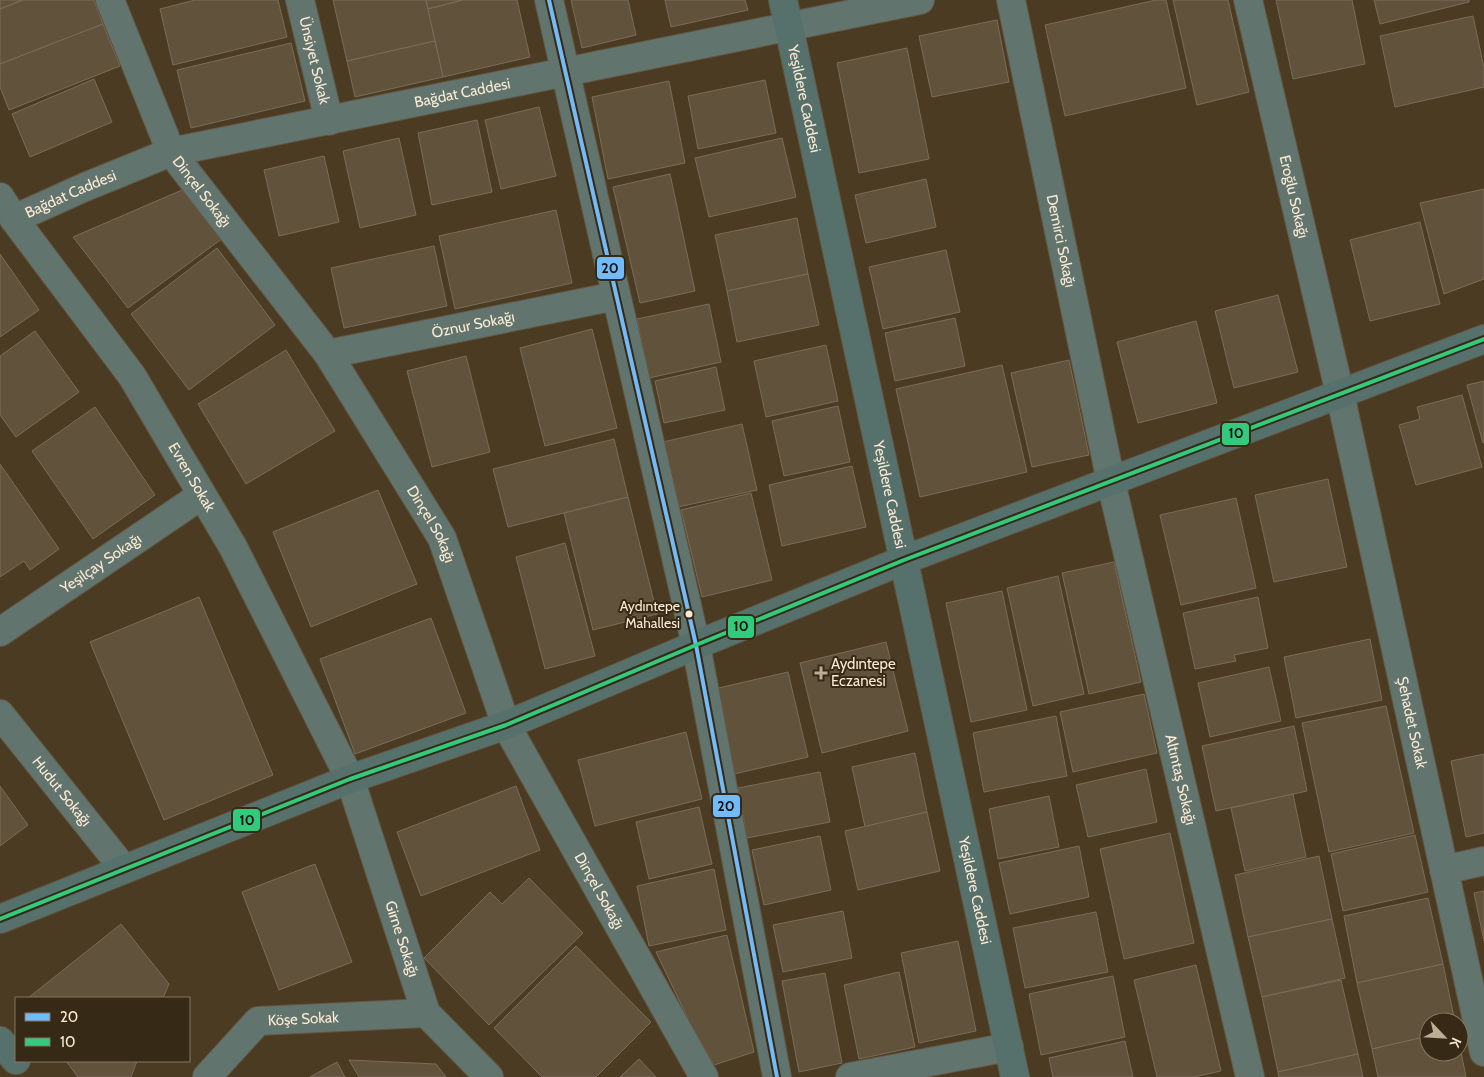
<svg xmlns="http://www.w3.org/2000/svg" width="1484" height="1077" viewBox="0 0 1484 1077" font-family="Cabin,sans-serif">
<rect width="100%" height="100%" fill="#4a3b22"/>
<!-- building -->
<g fill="#61533b" stroke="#7a6d5a">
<path d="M0,0H23L0,9Z"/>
<path d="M23,0H94L103,24L0,64V9Z"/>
<path d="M195,0H278L287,37L173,65L160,9Z"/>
<path d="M333,0H426L435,41L347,61Z"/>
<path d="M426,0H463L428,9Z"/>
<path d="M463,0H517L530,57L443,77L428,9Z"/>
<path d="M571,0H628L636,35L582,48Z"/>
<path d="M665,0H745L748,10L671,27Z"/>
<path d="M1156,0H1166L1186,88L1065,116L1045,25Z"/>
<path d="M1173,0H1228L1249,92L1197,105Z"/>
<path d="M1276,0H1352L1365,64L1293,79Z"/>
<path d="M1374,0H1469V2L1380,24Z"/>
<path d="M1473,16L1484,68V87L1395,107L1380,36Z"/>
<path d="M997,20L1009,82L932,97L919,36Z"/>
<path d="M103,24L120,66L9,110L0,87V64Z"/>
<path d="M435,41L443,77L355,97L347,61Z"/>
<path d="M291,43L305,101L191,128L177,70Z"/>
<path d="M907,48L929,159L859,173L837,63Z"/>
<path d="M94,79L112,122L30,157L12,114Z"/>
<path d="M765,80L776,133L698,149L688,96Z"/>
<path d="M669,81L685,163L608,179L592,97Z"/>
<path d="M539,107L556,176L501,189L485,120Z"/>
<path d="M477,120L492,192L432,205L418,133Z"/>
<path d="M399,138L416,215L360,228L343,151Z"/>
<path d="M782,138L796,197L709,217L695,158Z"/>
<path d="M324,156L339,222L279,236L264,170Z"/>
<path d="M670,174L695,291L640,303L613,187Z"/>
<path d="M926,179L936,227L866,243L855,195Z"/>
<path d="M1484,189V279L1444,294L1420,203Z"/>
<path d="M182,190L223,238L128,308L73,237Z"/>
<path d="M556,210L572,283L455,309L439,236Z"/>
<path d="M797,218L808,274L727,291L715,235Z"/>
<path d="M1420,222L1440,304L1370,321L1350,240Z"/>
<path d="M434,246L447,306L344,328L331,268Z"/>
<path d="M217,248L275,325L189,390L131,314Z"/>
<path d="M946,250L960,312L883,329L869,267Z"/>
<path d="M0,254L39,310L0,337Z"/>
<path d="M808,274L819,325L737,342L727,291Z"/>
<path d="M1278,295L1298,372L1234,388L1215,311Z"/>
<path d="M709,304L721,362L649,378L637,319Z"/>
<path d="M955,318L965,366L895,381L885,333Z"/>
<path d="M1196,321L1217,403L1138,423L1117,342Z"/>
<path d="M592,329L617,428L545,446L520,348Z"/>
<path d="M35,331L79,392L16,437L0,415V356Z"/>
<path d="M826,345L838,401L766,417L754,361Z"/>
<path d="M286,350L335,431L246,484L198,404Z"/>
<path d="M466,356L490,452L432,467L407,371Z"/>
<path d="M1069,360L1089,455L1032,467L1011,373Z"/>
<path d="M1002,365L1027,472L920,497L896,389Z"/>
<path d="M716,367L725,410L664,423L655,381Z"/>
<path d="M1484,381V443H1483L1467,385Z"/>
<path d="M1462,395L1482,467L1416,485L1399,425L1420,419L1417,407Z"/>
<path d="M838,406L850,462L784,476L772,421Z"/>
<path d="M95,407L155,495L93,539L32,451Z"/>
<path d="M742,424L757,490L678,507L663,442Z"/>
<path d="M614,439L628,497L508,527L493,469Z"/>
<path d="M0,464L59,549L30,570L24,561L0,577Z"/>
<path d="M852,466L866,527L782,546L769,485Z"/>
<path d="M1328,479L1347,567L1274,582L1255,495Z"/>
<path d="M378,490L417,584L311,627L273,532Z"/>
<path d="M751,493L772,580L702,597L681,510Z"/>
<path d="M628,497L657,614L593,630L564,513Z"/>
<path d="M1236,498L1256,588L1181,605L1160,515Z"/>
<path d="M565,543L595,656L545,669L516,557Z"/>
<path d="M1114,562L1141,682L1089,694L1062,573Z"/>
<path d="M1058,576L1084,694L1033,706L1007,588Z"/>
<path d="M1002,591L1027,710L971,722L946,603Z"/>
<path d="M199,597L273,775L164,820L90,642Z"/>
<path d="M1258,597L1268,648L1234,655L1236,661L1195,669L1183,613Z"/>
<path d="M431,618L466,713L355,754L320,659Z"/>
<path d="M1370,639L1382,700L1296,718L1284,657Z"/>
<path d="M886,642L908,731L822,753L800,663Z"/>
<path d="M1269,667L1281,721L1210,737L1198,683Z"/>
<path d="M788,672L808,757L734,774L714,689Z"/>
<path d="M1144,694L1157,753L1073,772L1060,712Z"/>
<path d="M1386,706L1414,833L1329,852L1302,723Z"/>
<path d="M1056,716L1067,776L984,792L973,733Z"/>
<path d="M1294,726L1307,791L1216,811L1202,746Z"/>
<path d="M686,732L702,799L595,826L578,760Z"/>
<path d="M915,753L927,812L865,827L852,767Z"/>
<path d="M1484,754V833L1466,837L1451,761Z"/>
<path d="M1146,769L1157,822L1088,837L1076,785Z"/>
<path d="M820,772L830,822L747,838L738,788Z"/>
<path d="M0,786L28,825L0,846Z"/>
<path d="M516,786L540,850L421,896L397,832Z"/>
<path d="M1293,794L1306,857L1245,871L1231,808Z"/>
<path d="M1049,796L1059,847L998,859L989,809Z"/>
<path d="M699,807L712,864L649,879L636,822Z"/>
<path d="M927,812L940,871L858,890L845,831Z"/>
<path d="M1170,833L1194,943L1124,959L1100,849Z"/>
<path d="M1415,835L1428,892L1343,911L1331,854Z"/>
<path d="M820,836L831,890L764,905L752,850Z"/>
<path d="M1079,846L1089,897L1010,914L999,863Z"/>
<path d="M1319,856L1332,919L1248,937L1235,875Z"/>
<path d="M315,864L352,962L279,990L242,892Z"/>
<path d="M714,869L726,930L649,946L637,886Z"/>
<path d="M529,878L583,933L489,1025L424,958L490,892L502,904Z"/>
<path d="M1484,891V941L1474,893Z"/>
<path d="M1428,898L1443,964L1357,983L1344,916Z"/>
<path d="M843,911L852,958L783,972L773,925Z"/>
<path d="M1096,912L1108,972L1025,988L1013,928Z"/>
<path d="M1332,919L1345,978L1262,997L1248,937Z"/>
<path d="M121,924L169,984L163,998H28Z"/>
<path d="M727,935L754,1052L714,1065L689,1021L656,952Z"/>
<path d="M958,941L976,1031L919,1043L901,953Z"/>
<path d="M576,946L651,1022L596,1077H542L494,1028Z"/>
<path d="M1443,964L1455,1022H1429V1036L1372,1049L1357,983Z"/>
<path d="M1196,965L1221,1071L1194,1077H1157L1134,980Z"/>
<path d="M899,972L915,1047L859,1059L844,985Z"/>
<path d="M825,973L842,1063L799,1072L782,981Z"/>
<path d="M1113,976L1125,1037L1041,1055L1029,994Z"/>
<path d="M1341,980L1358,1054L1278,1072L1262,997Z"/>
<path d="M1429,1036V1052H1459V1042L1466,1077H1378L1372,1049Z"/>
<path d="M1125,1041L1133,1077H1053L1049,1058Z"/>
<path d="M1358,1054L1363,1077H1279L1278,1072Z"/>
<path d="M639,1059L656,1077H620Z"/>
<path d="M349,1060L436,1064L446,1077H359Z"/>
<path d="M66,1061H137L131,1077H78Z"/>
<path d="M337,1062L345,1077H310Z"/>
</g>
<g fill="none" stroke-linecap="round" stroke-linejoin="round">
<!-- street casing -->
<g stroke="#635642" stroke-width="30">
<g id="street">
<path id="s1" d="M110,0L171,152L328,354L442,538L506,725L704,1077"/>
<path id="s2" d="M300,0L329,121"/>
<path d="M549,0L696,645L777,1077"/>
<path id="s3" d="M1011,0L1111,482L1250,1077"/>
<path id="s4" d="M1248,0L1340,394L1484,1052"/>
<path id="s5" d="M0,197L14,219L132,376L233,547L350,779L426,1013L489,1077"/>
<path id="s6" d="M14,219L85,187L171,152L920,0"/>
<path id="s7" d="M328,354L616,296"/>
<path id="s8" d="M0,632L202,495"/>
<path id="s9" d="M0,714L124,869"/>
<path d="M1444,870L1484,861"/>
<path id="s10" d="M207,1077L258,1021L426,1013"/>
<path d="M850,1077L1009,1047"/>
</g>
</g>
<!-- secondary casing -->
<g stroke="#635642" stroke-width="30">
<g id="secondary">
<path id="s11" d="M783,0L1015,1077"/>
<path d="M0,919L350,779L506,725L696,645L904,560L1484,339"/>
<path d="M0,1041L16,1060"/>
</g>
</g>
<!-- street -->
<use href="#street" stroke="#61746e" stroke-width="28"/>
<!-- secondary -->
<use href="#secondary" stroke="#56716c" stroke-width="28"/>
<!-- bus-1 casing -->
<g stroke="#362916" stroke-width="8">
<path id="bus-1" d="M549,0L696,645L777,1077"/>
</g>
<!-- bus-2 casing -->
<g stroke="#362916" stroke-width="8">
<path id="bus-2" d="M0,919L350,779L506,725L696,645L904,560L1484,339"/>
</g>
<!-- bus-1 -->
<use href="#bus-1" stroke="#73baf8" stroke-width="4"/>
<!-- bus-2 -->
<use href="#bus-2" stroke="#33ca7d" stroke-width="4"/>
</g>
<!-- markers -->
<circle fill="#fcead3" stroke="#362916" stroke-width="2" cx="689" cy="614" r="4.5"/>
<path fill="#bead95" stroke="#362916" stroke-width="2" d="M818.5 665.5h5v5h5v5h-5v5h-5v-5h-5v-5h5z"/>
<g text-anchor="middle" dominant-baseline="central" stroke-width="4" stroke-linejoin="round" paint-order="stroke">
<!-- bus labels -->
<g font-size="14" fill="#fcead3" stroke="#362916" text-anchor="end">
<text x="680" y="606">Aydıntepe<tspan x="680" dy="17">Mahallesi</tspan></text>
</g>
<!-- street labels -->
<g font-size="15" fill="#fcead3" stroke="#362916">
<text stroke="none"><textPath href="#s2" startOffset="62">Ünsiyet Sokak</textPath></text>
<text stroke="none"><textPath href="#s6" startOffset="468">Bağdat Caddesi</textPath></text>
<text stroke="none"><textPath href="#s11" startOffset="101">Yeşildere Caddesi</textPath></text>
<text stroke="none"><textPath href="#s1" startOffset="214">Dinçel Sokağı</textPath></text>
<text stroke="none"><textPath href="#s6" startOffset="62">Bağdat Caddesi</textPath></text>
<text stroke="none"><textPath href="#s4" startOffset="202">Eroğlu Sokağı</textPath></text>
<text stroke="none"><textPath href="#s3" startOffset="246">Demirci Sokağı</textPath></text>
<text stroke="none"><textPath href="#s7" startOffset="148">Öznur Sokağı</textPath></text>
<text stroke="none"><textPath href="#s5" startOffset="340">Evren Sokak</textPath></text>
<text stroke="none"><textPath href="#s11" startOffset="506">Yeşildere Caddesi</textPath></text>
<text stroke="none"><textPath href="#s1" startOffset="619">Dinçel Sokağı</textPath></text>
<text stroke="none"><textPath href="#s8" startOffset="122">Yeşilçay Sokağı</textPath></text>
<text stroke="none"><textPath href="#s4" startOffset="741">Şehadet Sokak</textPath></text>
<text stroke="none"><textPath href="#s3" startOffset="798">Altıntaş Sokağı</textPath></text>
<text stroke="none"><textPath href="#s9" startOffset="99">Hudut Sokağı</textPath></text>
<text stroke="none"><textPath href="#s11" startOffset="911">Yeşildere Caddesi</textPath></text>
<text stroke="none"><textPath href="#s1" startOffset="1024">Dinçel Sokağı</textPath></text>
<text stroke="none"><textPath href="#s5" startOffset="849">Girne Sokağı</textPath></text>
<text stroke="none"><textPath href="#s10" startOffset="121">Köşe Sokak</textPath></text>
</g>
<!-- poi labels -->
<g font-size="15" fill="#fcead3" stroke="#362916" text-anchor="start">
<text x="831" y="664">Aydıntepe<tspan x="831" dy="17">Eczanesi</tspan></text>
</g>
</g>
<g stroke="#362916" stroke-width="2">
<rect x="596" y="256" width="29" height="24" rx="5" fill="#73baf8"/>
<rect x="1221" y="422" width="29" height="24" rx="5" fill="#33ca7d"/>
<rect x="727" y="615" width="28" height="24" rx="5" fill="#33ca7d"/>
<rect x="712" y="794" width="29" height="24" rx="5" fill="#73baf8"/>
<rect x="232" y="808" width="29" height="24" rx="5" fill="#33ca7d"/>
</g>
<g font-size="14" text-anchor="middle" font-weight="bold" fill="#111">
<text x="610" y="273">20</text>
<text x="1236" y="438">10</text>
<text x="741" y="631">10</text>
<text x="726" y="811">20</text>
<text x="247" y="825">10</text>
</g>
<!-- legend -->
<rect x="15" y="997" width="175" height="65" fill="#362916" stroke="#857662"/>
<rect x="25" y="1013" width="25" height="8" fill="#73baf8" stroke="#857662"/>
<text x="60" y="1022" font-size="15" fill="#fcead3">20</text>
<rect x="25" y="1038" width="25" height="8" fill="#33ca7d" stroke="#857662"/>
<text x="60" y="1047" font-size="15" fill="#fcead3">10</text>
<!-- north arrow -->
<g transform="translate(1444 1037) rotate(115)"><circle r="24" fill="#362916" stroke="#857662"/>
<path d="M0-4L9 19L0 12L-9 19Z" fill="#bead95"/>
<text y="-8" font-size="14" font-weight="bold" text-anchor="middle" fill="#fcead3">K</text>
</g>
</svg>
